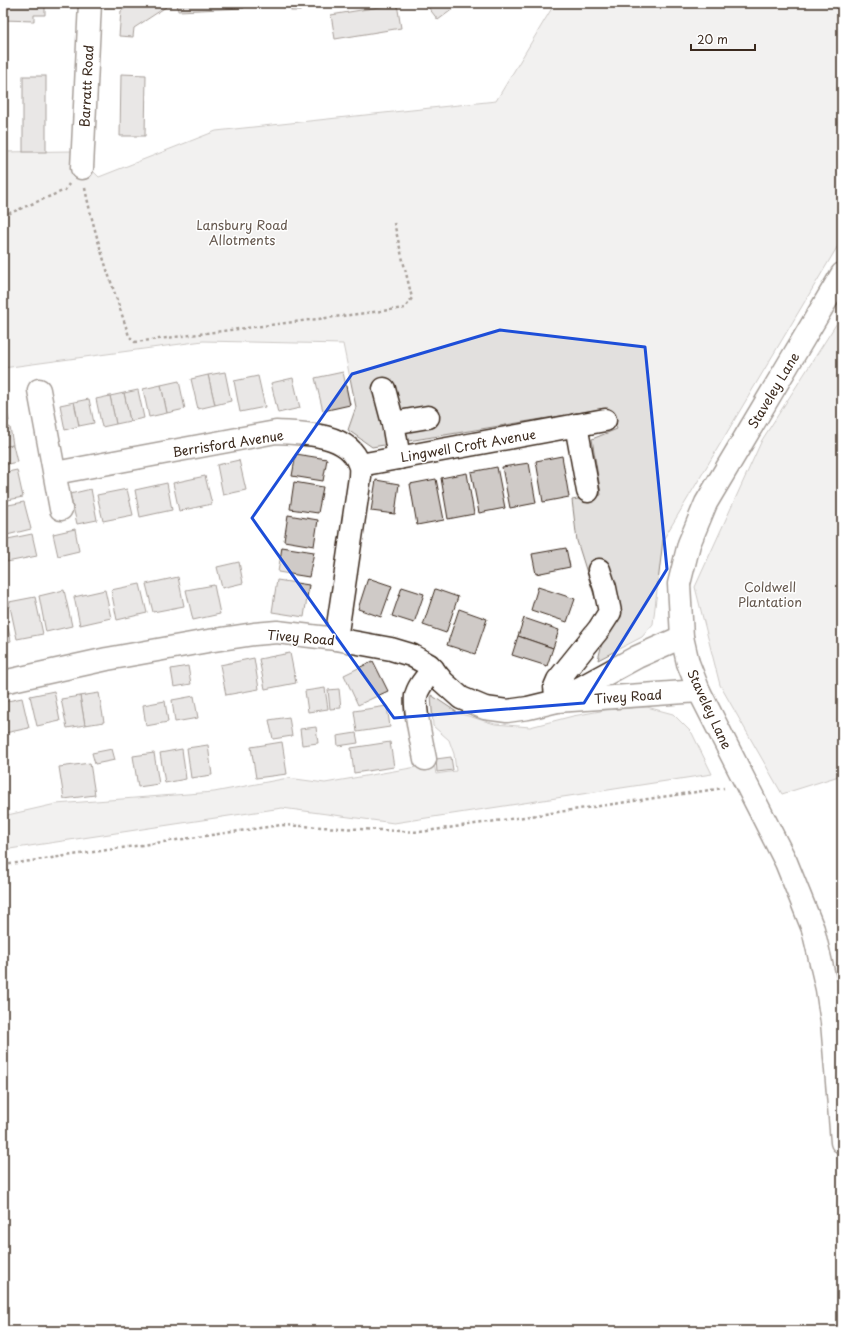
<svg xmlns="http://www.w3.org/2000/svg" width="845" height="1334" viewBox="0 0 845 1334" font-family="'Playpen Sans',sans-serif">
<rect width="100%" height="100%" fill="#fff"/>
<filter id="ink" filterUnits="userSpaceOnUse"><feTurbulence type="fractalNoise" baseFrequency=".025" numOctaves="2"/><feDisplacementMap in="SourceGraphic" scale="8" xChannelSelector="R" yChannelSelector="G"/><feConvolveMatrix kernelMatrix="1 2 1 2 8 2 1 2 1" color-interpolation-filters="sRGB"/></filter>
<g filter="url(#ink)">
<!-- green -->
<g fill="#e2e0de" stroke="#8e857e">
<path d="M555,3H842V239L663,540L653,624L642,637L598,660L605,630L577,541L572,500L601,495L592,439L617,429L608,408L372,447L348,430L356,407L343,344L203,341L3,368V152L72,151L99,177L216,131L496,101Z"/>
<path d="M842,315V775L782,794L720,685L695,587L762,440Z"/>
<path d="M431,695L458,713L495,724L530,727L573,716L606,710L647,707L673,714L692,733L712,774L394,823L282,808L3,850V816L56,804L214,792L288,778L325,783L434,764L436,774L456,771L454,754L449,740L433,726Z"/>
</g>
<!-- building -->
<g fill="#cfcac7" stroke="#3b2a1e">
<path d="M3,3H45V15H34V21L3,20Z"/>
<path d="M133,3H163L166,7L134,28L133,37L119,36L121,11Z"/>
<path d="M177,3H244V8L178,11Z"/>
<rect x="291" y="3" width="9" height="8"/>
<path d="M425,3H461L438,20Z"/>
<path d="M397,4L401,28L335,39L331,15Z"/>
<path d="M121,74L146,75L145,136H120Z"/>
<rect x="23" y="76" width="23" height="76"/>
<path d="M225,372L231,401L215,405L208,375Z"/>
<path d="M343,372L350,405L323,411L315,378Z"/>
<path d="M208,375L215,405L198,409L191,379Z"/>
<path d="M258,376L265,407L240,412L234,381Z"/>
<path d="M293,378L300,408L278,413L271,383Z"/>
<path d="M179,381L185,409L167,413L161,385Z"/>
<path d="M161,385L167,413L149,417L143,389Z"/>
<path d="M138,390L144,418L130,421L124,393Z"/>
<path d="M124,393L130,421L116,424L110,396Z"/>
<path d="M110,396L116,424L102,427L96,399Z"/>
<path d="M89,399L94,423L79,426L74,402Z"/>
<path d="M74,402L79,426L65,430L60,405Z"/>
<path d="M3,404H5L9,421L3,422Z"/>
<path d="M10,427L13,445L3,447V429Z"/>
<path d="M13,445L17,462L3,465V447Z"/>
<path d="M296,454L327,459L323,481L292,476Z"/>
<path d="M562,456L569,497L543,502L536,461Z"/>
<path d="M239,460L246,490L223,495L217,465Z"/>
<path d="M529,463L536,503L510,508L502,467Z"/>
<path d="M497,467L505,508L479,513L471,472Z"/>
<path d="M17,470L23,497L3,501V473Z"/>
<path d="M467,473L474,514L448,519L441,478Z"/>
<path d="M205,476L212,504L179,511L173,483Z"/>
<path d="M436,479L444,520L417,525L410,484Z"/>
<path d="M376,480L399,484L395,514L371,511Z"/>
<path d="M294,482L323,487L318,513L290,509Z"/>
<path d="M167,483L172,510L140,517L135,490Z"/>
<path d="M91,489L97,520L77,524L70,494Z"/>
<path d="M127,489L133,515L103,521L97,495Z"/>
<path d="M24,502L31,529L3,536V506Z"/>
<path d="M288,515L318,520L314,546L284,541Z"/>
<path d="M75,529L79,551L58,556L53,534Z"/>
<path d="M32,534L37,556L7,562L3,540Z"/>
<path d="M282,547L314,552L309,577L278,572Z"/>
<path d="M566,548L570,567L536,574L532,554Z"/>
<path d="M239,562L243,583L222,588L217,567Z"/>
<path d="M178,577L184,606L153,612L146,584Z"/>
<path d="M368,578L392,586L381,617L358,609Z"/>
<path d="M277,580L309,585L304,617L272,612Z"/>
<path d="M140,584L147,613L117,620L111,590Z"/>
<path d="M214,585L220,614L193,620L186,590Z"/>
<path d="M402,587L424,594L414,623L392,616Z"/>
<path d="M538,587L575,599L567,622L531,610Z"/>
<path d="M435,589L458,597L446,633L423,625Z"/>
<path d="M64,590L72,626L46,632L39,596Z"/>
<path d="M105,590L111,618L80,625L74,597Z"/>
<path d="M35,597L43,634L17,639L9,602Z"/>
<path d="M3,605L11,641L3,643Z"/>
<path d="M459,609L487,619L475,654L447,645Z"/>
<path d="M524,618L559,630L553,648L518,636Z"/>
<path d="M518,636L553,648L547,666L512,655Z"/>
<path d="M290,653L296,683L265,689L259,659Z"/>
<path d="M254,658L259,689L226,695L220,665Z"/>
<path d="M373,661L388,691L358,705L344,675Z"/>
<path d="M188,666L191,684L174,687L171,669Z"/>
<path d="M325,688L328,709L308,712L305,691Z"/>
<path d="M339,689L341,708L330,709L328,690Z"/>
<path d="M54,691L60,721L37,726L30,696Z"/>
<path d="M99,693L104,722L85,725L80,696Z"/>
<path d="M80,696L85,725L67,728L61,699Z"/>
<path d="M194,696L198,718L175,722L172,700Z"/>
<path d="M22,698L29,728L5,733L3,722V702Z"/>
<path d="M165,701L168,722L146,726L143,705Z"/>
<path d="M387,706L390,727L357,732L354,711Z"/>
<path d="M289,717L292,736L273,739L269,720Z"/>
<path d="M316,727L318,743L302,745L300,729Z"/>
<path d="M356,733L358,743L338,746L337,736Z"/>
<path d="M282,742L287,774L256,778L251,747Z"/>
<path d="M390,742L394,767L354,773L351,748Z"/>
<path d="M208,745L212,775L191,778L187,748Z"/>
<path d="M112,749L115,760L95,764L92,753Z"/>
<path d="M182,749L186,779L165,783L160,753Z"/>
<path d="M154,753L159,784L138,787L133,756Z"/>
<path d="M451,757L453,770L437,772L436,759Z"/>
<path d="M90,763L95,795L64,799L59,767Z"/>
</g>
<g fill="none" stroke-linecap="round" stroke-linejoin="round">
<!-- minor casing -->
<g stroke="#3b2a1e" stroke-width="25">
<g id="minor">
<path d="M82,168L90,3"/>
<path d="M384,389L393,423L399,458"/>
<path d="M39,390L61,509"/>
<path d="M393,423L428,417"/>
<path d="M576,425L588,491"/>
<path d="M360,465L605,420"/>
<path d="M55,473L276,432C303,433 349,433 359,464C361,468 360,473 360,477L336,639"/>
<path d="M3,682L107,659L208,641L254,634L277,632L336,639L391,649L411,655L429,665L443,682L461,698L485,708L507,711L528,708L557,701L699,691"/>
<path d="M562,698L637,657L682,637"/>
<path d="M557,701L555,687L558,680L599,629L610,612L605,588L599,570"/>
<path d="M425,759C422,743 414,711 416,696C418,686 427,677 433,669"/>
</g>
</g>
<!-- major casing -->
<g stroke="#3b2a1e" stroke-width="25">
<path id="major" d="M842,274L706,503L689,544L679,584L682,637L688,663L699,691L786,862L813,929L827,989L832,1022L842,1142"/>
</g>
<!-- path -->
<g stroke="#3b2a1e" stroke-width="2.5" stroke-dasharray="3 3" stroke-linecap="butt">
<path d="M85,188C95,239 113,287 129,336L135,342L405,308L412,298L394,223"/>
<path d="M3,216L65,190L69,184"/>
<path d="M3,865L281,825L420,832L724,788"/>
</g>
<!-- minor -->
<use href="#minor" stroke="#fff" stroke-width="22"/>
<!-- major -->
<use href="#major" stroke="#fff" stroke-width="22"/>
</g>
</g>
<!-- marked area -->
<path d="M0 0H845V1334H0ZM500,330L645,347L667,569L584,703L394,718L252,518L352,374Z" fill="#fff" fill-opacity=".55" fill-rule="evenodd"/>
<path fill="none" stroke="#1d4ed8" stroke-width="3" stroke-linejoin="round" d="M500,330L645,347L667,569L584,703L394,718L252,518L352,374Z"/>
<g text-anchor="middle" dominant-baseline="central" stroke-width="3" stroke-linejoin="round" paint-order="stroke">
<!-- street labels -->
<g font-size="13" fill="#3b2a1e" stroke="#fff">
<text transform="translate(86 86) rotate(-87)">Barratt Road</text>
<text transform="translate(773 390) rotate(-59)">Staveley Lane</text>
<text transform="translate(228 443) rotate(-9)">Berrisford Avenue</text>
<text transform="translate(468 445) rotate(-10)">Lingwell Croft Avenue</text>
<text transform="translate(301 637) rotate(5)">Tivey Road</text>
<text transform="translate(628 696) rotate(-4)">Tivey Road</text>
<text transform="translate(710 709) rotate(65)">Staveley Lane</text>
</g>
<!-- park labels -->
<g font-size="13" fill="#65584e" stroke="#fff">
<text x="242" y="224">Lansbury Road<tspan x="242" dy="15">Allotments</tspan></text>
<text x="770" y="586">Coldwell<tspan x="770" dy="15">Plantation</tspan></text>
</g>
</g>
<!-- margin -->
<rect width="845" height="1334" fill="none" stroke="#fff" stroke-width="16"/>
<rect x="8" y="8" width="829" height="1318" fill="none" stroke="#3b2a1e" stroke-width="1.5" filter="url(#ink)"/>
<!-- scale -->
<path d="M691 44v6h64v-6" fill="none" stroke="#3b2a1e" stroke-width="2"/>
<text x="697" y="44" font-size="12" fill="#3b2a1e" stroke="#ffffff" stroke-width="3" paint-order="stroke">20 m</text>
</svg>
